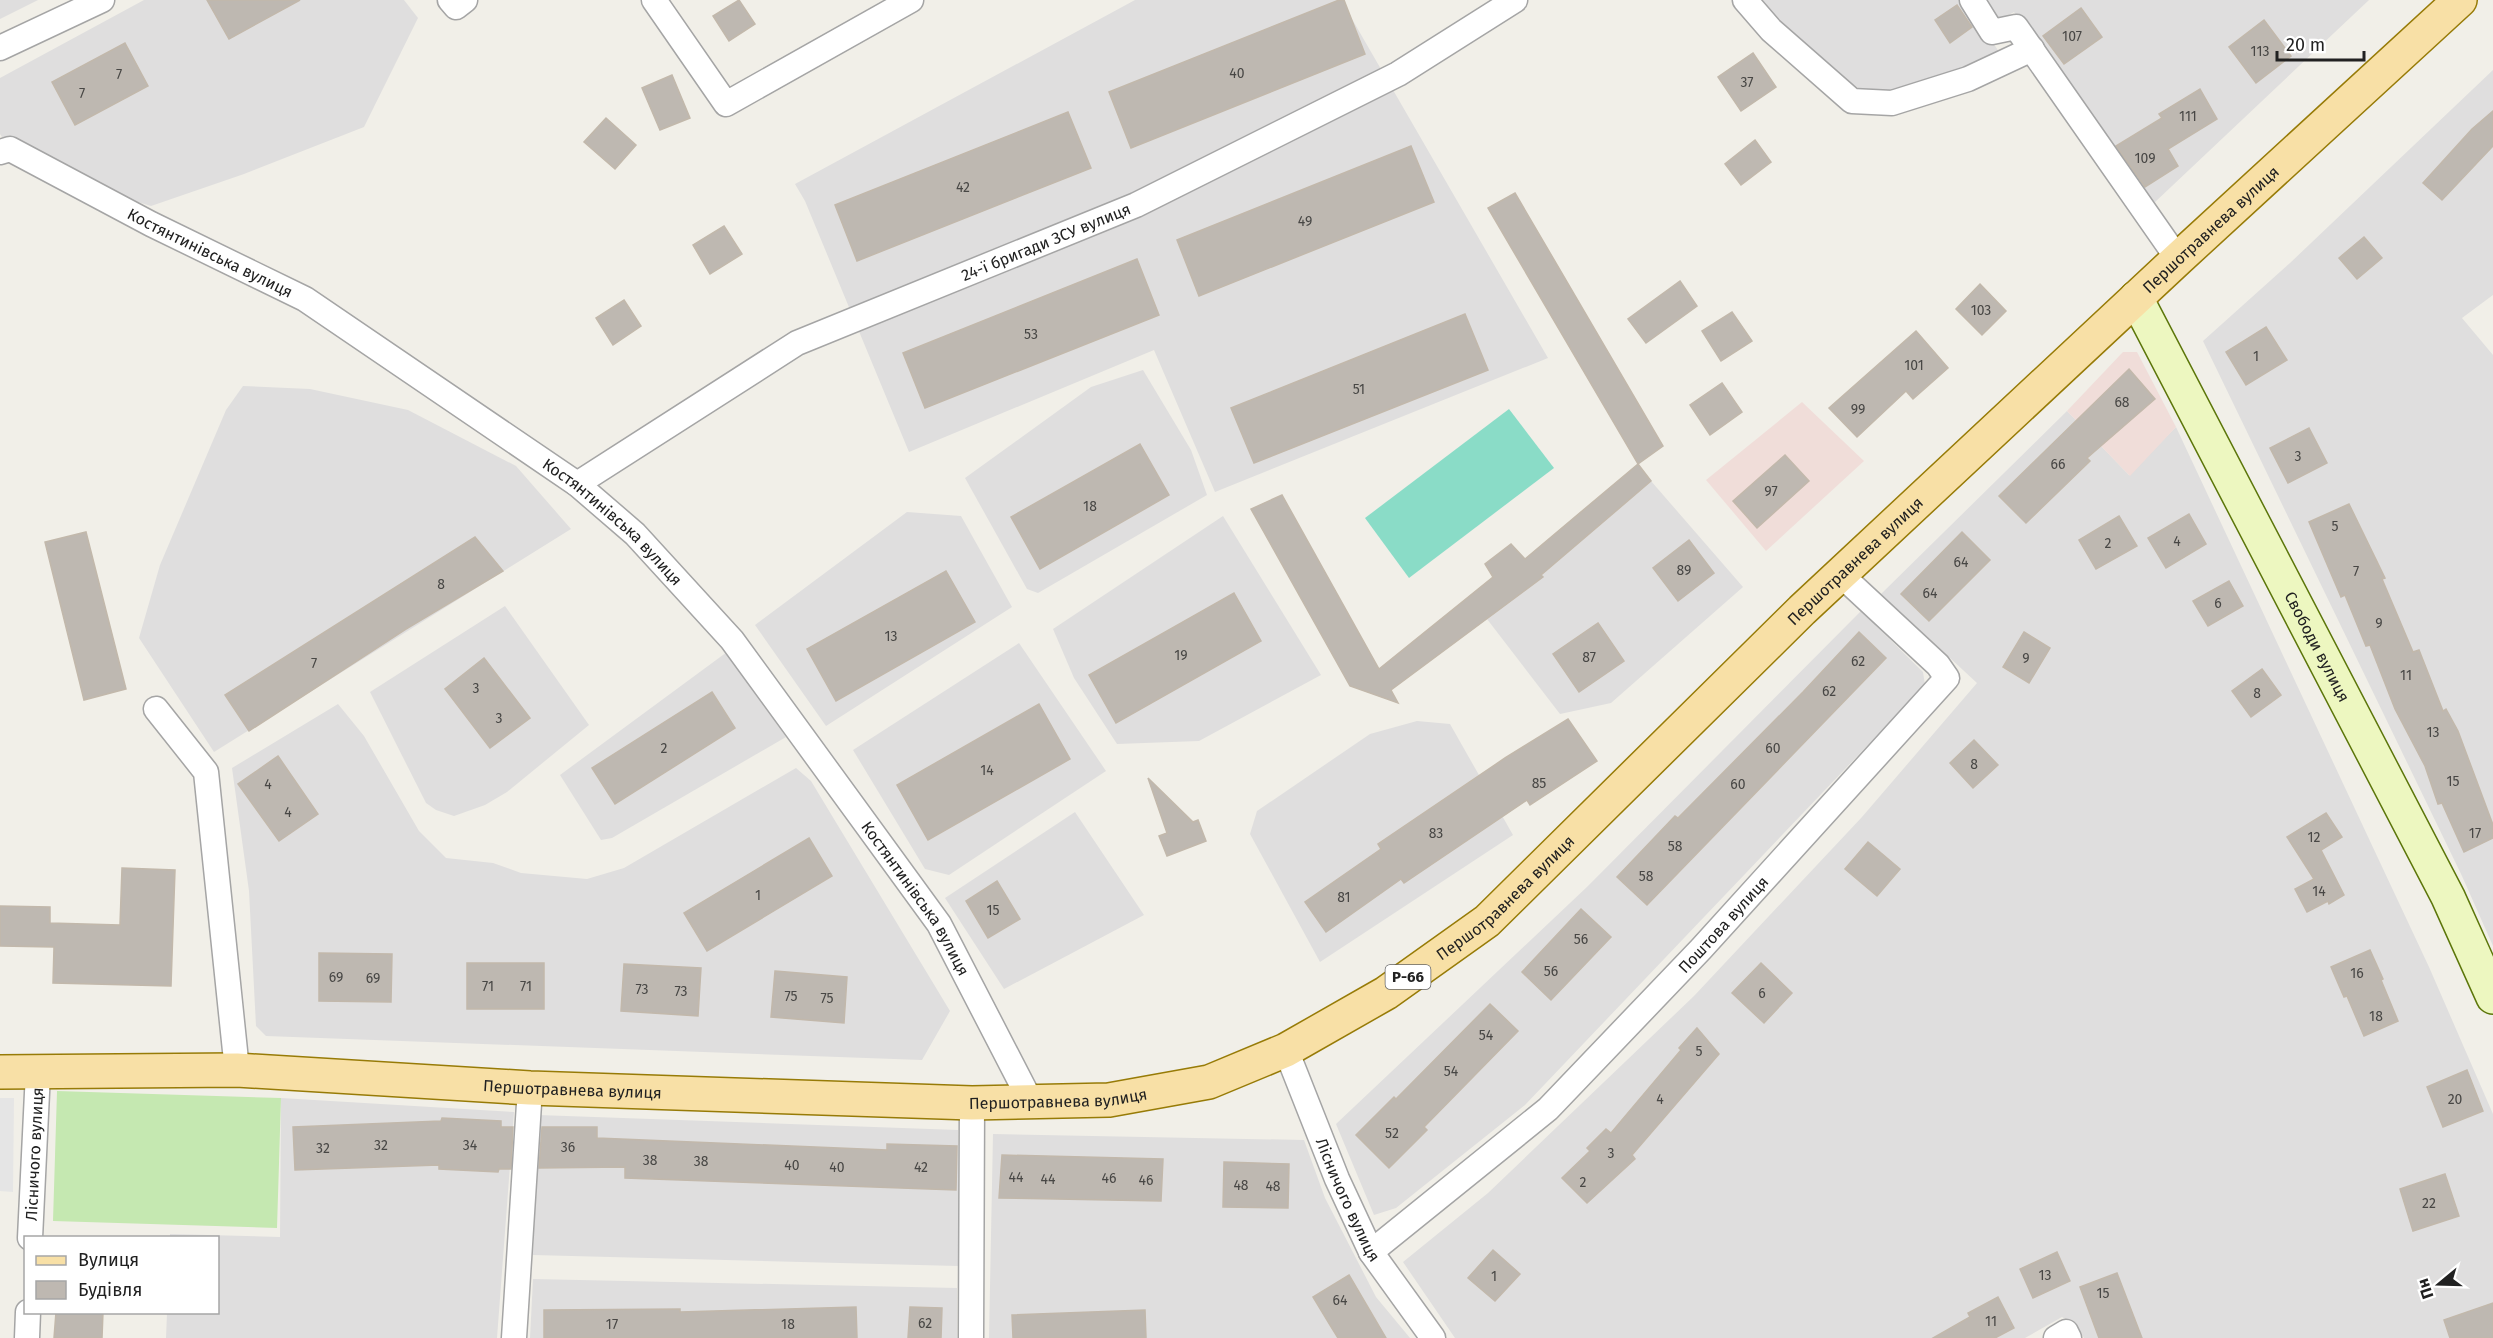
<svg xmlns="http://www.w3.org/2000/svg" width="2493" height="1338" viewBox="0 0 2493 1338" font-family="'Fira Sans',sans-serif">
<rect width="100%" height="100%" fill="#f1efe8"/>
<!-- residential -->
<g fill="#dfdede">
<path d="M0,0H38L0,19Z"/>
<path d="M144,0H404L418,18L364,127L244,174L151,206L21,166L0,134V78Z"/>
<path d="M1135,0H1341L1548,358L1215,492L1154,350L909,452L805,201L795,184Z"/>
<path d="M1760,0H1965L2001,55L1929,84L1886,93L1862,90L1833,73Z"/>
<path d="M1981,0H2369L2154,203L2142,204L2014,12L1995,23Z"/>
<path d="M2493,70V295L2462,318L2493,355V946L2462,876L2203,341L2290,263Z"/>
<path d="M1143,370L1191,450L1207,495L1038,593L1027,589L965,478L1091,387Z"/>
<path d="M243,386L310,389L408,410L516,466L571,529L214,752L139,638L160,565L226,410Z"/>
<path d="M2067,411L2129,475L2176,427L2429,967L2493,1114V1338H2084L2078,1327L2062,1317L2025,1338H1455L1403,1262L1488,1193L1694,996L1862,817L1977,683L1881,594Z"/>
<path d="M1651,481L1743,587L1611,703L1560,714L1487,619Z"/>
<path d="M907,512L961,516L1012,607L826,726L755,625Z"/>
<path d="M1223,516L1321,675L1199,741L1117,744L1074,678L1053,629Z"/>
<path d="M505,606L589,725L507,792L485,805L454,816L436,810L426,803L370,692Z"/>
<path d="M1861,611L1923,672L1925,685L1525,1105L1396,1208L1374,1215L1336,1124L1588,886Z"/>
<path d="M1019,643L1106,771L949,875L925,869L853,750Z"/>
<path d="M727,652L786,737L612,838L601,840L560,775Z"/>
<path d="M338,704L364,736L419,831L446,858L493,863L521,873L587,879L624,868L796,768L811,781L950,1011L922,1060L266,1036L256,1026L249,891L232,768Z"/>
<path d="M1417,721L1450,724L1513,835L1320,962L1250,834L1257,811L1370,734Z"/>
<path d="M1075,812L1144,915L1004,989L945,898Z"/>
<path d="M281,1098L514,1112L497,1338H166L167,1313L218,1312V1238L170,1237V1234L280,1237Z"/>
<path d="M538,1115L958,1130V1266L533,1255Z"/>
<path d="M993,1134L1304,1140L1325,1198L1376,1297L1410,1338H989Z"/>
<path d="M533,1279L957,1288V1338H530Z"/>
</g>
<!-- commercial -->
<g fill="#f0ddd9">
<path d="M2123,352H2137L2176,427L2130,476L2067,411Z"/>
<path d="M1802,402L1864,461L1766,551L1706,480Z"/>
</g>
<!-- grass -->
<path fill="#c5e8b1" d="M57,1091L281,1098L277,1228L53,1221Z"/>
<!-- pitch -->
<path fill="#8adcc7" d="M1509,409L1554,468L1409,578L1365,518Z"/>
<!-- parking -->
<path fill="#e5e5e5" d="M0,1098H14L13,1192L0,1191Z"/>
<!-- building -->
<g fill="#beb8b1" stroke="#c2b8ab" stroke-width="1.5">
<path d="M207,0H300L229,39Z"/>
<path d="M739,0L755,24L729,41L713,16Z"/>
<path d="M1339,0H1344L1365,54L1131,148L1109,92Z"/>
<path d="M1957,5L1972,27L1950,43L1935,20Z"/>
<path d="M2081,8L2102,37L2064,64L2043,36Z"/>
<path d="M2264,20L2291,56L2256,83L2229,47Z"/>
<path d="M125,43L148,86L75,125L52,82Z"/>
<path d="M1753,53L1776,87L1741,111L1718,77Z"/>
<path d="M672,75L690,118L660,130L642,88Z"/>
<path d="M2200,89L2217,119L2168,149L2178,166L2145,187L2116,146L2162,118L2159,114Z"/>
<path d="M2493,111V146L2442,200L2423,183L2472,129Z"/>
<path d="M1068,112L1091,168L857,261L835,205Z"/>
<path d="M606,118L636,145L615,169L584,142Z"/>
<path d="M1755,140L1771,162L1741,185L1725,164Z"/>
<path d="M1411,146L1434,202L1199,296L1177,240Z"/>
<path d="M1515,193L1663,446L1638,464L1488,208Z"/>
<path d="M724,226L742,254L710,274L693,245Z"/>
<path d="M2364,237L2382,258L2357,279L2339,258Z"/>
<path d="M1137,259L1159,315L925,408L903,353Z"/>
<path d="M1680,281L1697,306L1646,343L1628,319Z"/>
<path d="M1980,284L2006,311L1982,335L1956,309Z"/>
<path d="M624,300L641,326L613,345L596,318Z"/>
<path d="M1732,312L1752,341L1721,361L1702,331Z"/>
<path d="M1465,314L1488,370L1254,463L1231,408Z"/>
<path d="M2266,327L2287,360L2246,385L2226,352Z"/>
<path d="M1916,331L1948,368L1913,399L1906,391L1857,437L1829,408Z"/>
<path d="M2129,369L2155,399L2087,458L2090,461L2026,523L1999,496Z"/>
<path d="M1722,383L1742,412L1710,435L1690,405Z"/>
<path d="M2309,428L2327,463L2288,483L2270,448Z"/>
<path d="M1140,444L1169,495L1040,569L1011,517Z"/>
<path d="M1785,455L1809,481L1757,528L1733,501Z"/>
<path d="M1638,464L1651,481L1541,575L1543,577L1391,690L1398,703L1350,686L1251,509L1282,495L1379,669L1493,577L1485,564L1511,544L1525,559Z"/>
<path d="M2349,504L2385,578L2382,579L2413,652L2419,650L2443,711L2446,709L2458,731L2493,825V838L2464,852L2442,803L2438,804L2425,766L2395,709L2370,645L2366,646L2345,595L2341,597L2309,522Z"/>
<path d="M2189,514L2206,544L2166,568L2148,538Z"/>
<path d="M2119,516L2137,546L2096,569L2079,540Z"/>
<path d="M86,532L126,689L84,700L45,542Z"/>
<path d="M1962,532L1990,560L1929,621L1901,594Z"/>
<path d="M475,537L503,571L406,629L249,731L225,695Z"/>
<path d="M1689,540L1714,573L1678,601L1653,568Z"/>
<path d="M946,571L975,622L836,701L807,649Z"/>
<path d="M2229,581L2243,606L2208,626L2193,601Z"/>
<path d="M1234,593L1261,641L1116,723L1089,675Z"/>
<path d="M1598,623L1624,661L1579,692L1553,654Z"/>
<path d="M1859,632L1886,658L1647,905L1617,877L1675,816L1678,818L1803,692Z"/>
<path d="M2024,632L2050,648L2029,683L2003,667Z"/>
<path d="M484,658L530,718L490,748L445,689Z"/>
<path d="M2262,669L2281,695L2251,717L2232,691Z"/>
<path d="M712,692L735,728L615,804L592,768Z"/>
<path d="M1039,704L1070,759L928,840L897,785Z"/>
<path d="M1568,719L1597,761L1530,805L1527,800L1404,883L1401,879L1326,932L1305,902L1381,849L1378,844L1505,758Z"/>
<path d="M1974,740L1998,765L1973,788L1950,763Z"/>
<path d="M278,756L318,814L279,841L238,784Z"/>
<path d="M1148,778L1193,822L1198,820L1206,841L1167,856L1159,836L1167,833Z"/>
<path d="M2326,813L2342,837L2321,850L2344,895L2329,904L2328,901L2307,912L2295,889L2314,879L2287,837Z"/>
<path d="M809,838L832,876L707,951L684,913Z"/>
<path d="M1868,842L1900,869L1877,896L1845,869Z"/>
<path d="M122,868L175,870L171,986L53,983L54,947L0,946V906L50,907V923L120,925Z"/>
<path d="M997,881L1020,919L988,938L966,901Z"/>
<path d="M1581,909L1611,937L1551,1000L1522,972Z"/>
<path d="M2370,950L2383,979L2381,980L2398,1021L2364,1036L2347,996L2344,997L2331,967Z"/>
<path d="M319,953L392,954L391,1002L319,1001Z"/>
<rect x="467" y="963" width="77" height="46"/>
<path d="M1761,963L1792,993L1764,1023L1732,993Z"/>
<path d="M624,964L701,968L698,1016L621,1011Z"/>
<path d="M775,971L847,977L844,1023L771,1017Z"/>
<path d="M1490,1004L1518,1031L1424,1127L1427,1130L1389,1168L1356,1135L1394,1097L1396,1099Z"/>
<path d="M1697,1028L1719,1054L1632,1155L1635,1159L1587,1203L1562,1178L1590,1151L1587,1148L1606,1129L1611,1133L1681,1050L1679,1048Z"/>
<path d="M2467,1070L2483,1111L2443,1127L2427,1087Z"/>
<path d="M442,1118L501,1121V1127H513L511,1169H499L498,1172L439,1169V1165L295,1170L293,1127L441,1121Z"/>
<path d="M542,1127H597V1138L887,1150V1144L957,1146L956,1190L625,1178V1167L539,1168Z"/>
<path d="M1002,1155L1163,1159L1161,1201L999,1198Z"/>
<path d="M1224,1162L1289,1164L1288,1208L1223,1207Z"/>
<path d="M2445,1174L2459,1216L2413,1231L2400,1189Z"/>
<path d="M1493,1250L1520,1274L1495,1301L1468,1278Z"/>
<path d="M2057,1252L2070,1281L2033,1298L2020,1269Z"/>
<path d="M2117,1273L2142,1338H2099L2080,1287Z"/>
<path d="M1349,1275L1366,1304L1386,1338H1338L1330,1325L1313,1297Z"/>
<path d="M1998,1297L2014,1328L1995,1338H1933L1970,1317L1968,1313Z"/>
<path d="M2493,1303V1338H2450L2444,1320Z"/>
<path d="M856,1307L857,1338H544V1310L680,1309V1312Z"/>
<path d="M910,1307L942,1308L941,1338H908Z"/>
<path d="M1145,1310L1146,1338H1013L1012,1315Z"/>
<path d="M56,1312H103L102,1338H54Z"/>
</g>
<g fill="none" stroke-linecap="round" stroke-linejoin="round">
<!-- street casing -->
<g stroke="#a5a5a5" stroke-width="27">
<g id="street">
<path d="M450,0L456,7L465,0"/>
<path d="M654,0L726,104L911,0"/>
<path d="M1745,0L1771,30L1852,101L1892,103L1968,79L2032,49"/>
<path d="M1972,0L1992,32L2016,27L2178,259"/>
<path d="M0,48L102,0"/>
<path id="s1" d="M0,152L10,149L151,224L305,299L577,484L635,534L732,640L939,924L1031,1102"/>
<path id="s2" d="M577,484L797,343L1136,205L1398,74L1515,0"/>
<path d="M156,709L206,772L237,1070"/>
<path id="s3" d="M1286,1050L1337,1179L1371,1252L1433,1338"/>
<path id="s4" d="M30,1238L38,1072"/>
<path id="s5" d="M1371,1252L1548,1109L1701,949L1947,678L1938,665L1840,574"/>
<path d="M27,1338L28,1312"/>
<path d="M514,1338L530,1088"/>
<path d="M971,1338L972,1103"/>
<path d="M2056,1338L2066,1332L2069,1338"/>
</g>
</g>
<!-- secondary casing -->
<g stroke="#5c760a" stroke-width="36">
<g id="secondary">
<path id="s6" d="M2136,298L2448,897L2493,997"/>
</g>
</g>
<!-- primary casing -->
<g stroke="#977b07" stroke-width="36">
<g id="primary">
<path id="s7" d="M0,1072L237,1070L530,1088L972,1103L1109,1100L1209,1082L1286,1050L1386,993L1487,921L1802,610L2178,259L2460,0"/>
</g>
</g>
<!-- street -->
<use href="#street" stroke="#fff" stroke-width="24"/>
<!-- secondary -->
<use href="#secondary" stroke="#edf7c0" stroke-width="33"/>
<!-- primary -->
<use href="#primary" stroke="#f8e0a6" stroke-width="33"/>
</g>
<g text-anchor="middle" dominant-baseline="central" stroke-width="6" stroke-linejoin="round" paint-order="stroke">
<!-- number labels -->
<g font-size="14" fill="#484745">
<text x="2072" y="36">107</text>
<text x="2260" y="51">113</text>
<text x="1237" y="73">40</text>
<text x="119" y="74">7</text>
<text x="1747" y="82">37</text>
<text x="82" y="93">7</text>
<text x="2188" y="116">111</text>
<text x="2145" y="158">109</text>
<text x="963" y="187">42</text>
<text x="1305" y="221">49</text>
<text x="1981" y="310">103</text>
<text x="1031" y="334">53</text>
<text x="2256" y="356">1</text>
<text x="1914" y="365">101</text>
<text x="1359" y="389">51</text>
<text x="2122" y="402">68</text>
<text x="1858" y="409">99</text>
<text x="2298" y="456">3</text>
<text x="2058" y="464">66</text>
<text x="1771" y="491">97</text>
<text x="1090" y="506">18</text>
<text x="2335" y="526">5</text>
<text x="2177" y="541">4</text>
<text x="2108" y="543">2</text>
<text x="1961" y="562">64</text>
<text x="1684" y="570">89</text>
<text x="2356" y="571">7</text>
<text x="441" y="584">8</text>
<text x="1930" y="593">64</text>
<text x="2218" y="603">6</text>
<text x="2379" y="623">9</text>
<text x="891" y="636">13</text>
<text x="1181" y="655">19</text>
<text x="1589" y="657">87</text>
<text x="2026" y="658">9</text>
<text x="1858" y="661">62</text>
<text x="314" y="663">7</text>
<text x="2406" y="675">11</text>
<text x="476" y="688">3</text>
<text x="1829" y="691">62</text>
<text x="2257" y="693">8</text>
<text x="499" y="718">3</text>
<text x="2433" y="732">13</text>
<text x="664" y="748">2</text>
<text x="1773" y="748">60</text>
<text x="1974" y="764">8</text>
<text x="987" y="770">14</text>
<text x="2453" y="781">15</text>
<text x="1539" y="783">85</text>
<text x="268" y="784">4</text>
<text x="1738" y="784">60</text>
<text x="288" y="812">4</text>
<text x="1436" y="833">83</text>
<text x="2475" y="833">17</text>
<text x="2314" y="837">12</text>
<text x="1675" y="846">58</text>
<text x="1646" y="876">58</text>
<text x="2319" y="891">14</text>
<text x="758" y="895">1</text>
<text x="1344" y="897">81</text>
<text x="993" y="910">15</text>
<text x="1581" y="939">56</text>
<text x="1551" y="971">56</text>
<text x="2357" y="973">16</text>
<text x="336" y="977">69</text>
<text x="373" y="978">69</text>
<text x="488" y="986">71</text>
<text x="526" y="986">71</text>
<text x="642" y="989">73</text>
<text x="681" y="991">73</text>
<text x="1762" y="993">6</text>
<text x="791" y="996">75</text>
<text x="827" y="998">75</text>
<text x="2376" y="1016">18</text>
<text x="1486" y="1035">54</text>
<text x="1699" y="1051">5</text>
<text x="1451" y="1071">54</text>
<text x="1660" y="1099">4</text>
<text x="2455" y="1099">20</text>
<text x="1392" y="1133">52</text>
<text x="381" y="1145">32</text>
<text x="470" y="1145">34</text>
<text x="568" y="1147">36</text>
<text x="323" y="1148">32</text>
<text x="1611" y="1153">3</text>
<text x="650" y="1160">38</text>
<text x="701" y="1161">38</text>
<text x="792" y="1165">40</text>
<text x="837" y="1167">40</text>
<text x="921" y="1167">42</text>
<text x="1016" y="1177">44</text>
<text x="1109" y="1178">46</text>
<text x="1048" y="1179">44</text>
<text x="1146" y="1180">46</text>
<text x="1583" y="1182">2</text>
<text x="1241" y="1185">48</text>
<text x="1273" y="1186">48</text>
<text x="2429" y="1203">22</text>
<text x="2045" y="1275">13</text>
<text x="1494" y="1276">1</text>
<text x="2103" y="1293">15</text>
<text x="1340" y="1300">64</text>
<text x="1991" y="1321">11</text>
<text x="925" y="1323">62</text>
<text x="612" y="1324">17</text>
<text x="788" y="1324">18</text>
</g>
<!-- shield labels -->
<rect fill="#fff" stroke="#646464" stroke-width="1.5" x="1385.5" y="965" width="45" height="24" rx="4.5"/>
<g font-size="15" font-weight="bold" fill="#212121">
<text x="1408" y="977">Р-66</text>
</g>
<!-- street labels -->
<g font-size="16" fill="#212121" stroke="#fff">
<text stroke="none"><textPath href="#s7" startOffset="2535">Першотравнева вулиця</textPath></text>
<text stroke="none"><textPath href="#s2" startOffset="530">24-ї бригади ЗСУ вулиця</textPath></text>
<text stroke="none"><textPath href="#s1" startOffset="236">Костянтинівська вулиця</textPath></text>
<text stroke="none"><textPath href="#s1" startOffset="722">Костянтинівська вулиця</textPath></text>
<text stroke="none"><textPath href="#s7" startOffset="2049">Першотравнева вулиця</textPath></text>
<text stroke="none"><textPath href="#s6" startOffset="393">Свободи вулиця</textPath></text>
<text stroke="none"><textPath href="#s7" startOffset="1563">Першотравнева вулиця</textPath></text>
<text stroke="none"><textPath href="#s1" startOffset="1208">Костянтинівська вулиця</textPath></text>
<text stroke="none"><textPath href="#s5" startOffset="482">Поштова вулиця</textPath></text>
<text stroke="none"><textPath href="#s7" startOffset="573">Першотравнева вулиця</textPath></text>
<text stroke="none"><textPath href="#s7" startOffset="1059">Першотравнева вулиця</textPath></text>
<text stroke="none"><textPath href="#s4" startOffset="84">Лісничого вулиця</textPath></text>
<text stroke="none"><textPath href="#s3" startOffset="162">Лісничого вулиця</textPath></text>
</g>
</g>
<!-- legend -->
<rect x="24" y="1236" width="195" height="78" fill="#ffffff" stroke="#a6a6a6" stroke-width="1.5"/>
<rect x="36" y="1256" width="30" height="9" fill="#f8e0a6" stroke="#a6a6a6" stroke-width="1.5"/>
<text x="78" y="1266" font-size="18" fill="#212121">Вулиця</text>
<rect x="36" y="1281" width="30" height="18" fill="#beb8b1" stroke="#a6a6a6" stroke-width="1.5"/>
<text x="78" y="1296" font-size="18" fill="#212121">Будівля</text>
<!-- north arrow -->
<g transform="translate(2439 1284) rotate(251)" stroke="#ffffff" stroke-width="4.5" paint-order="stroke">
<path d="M0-4.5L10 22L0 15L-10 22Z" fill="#212121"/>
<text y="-9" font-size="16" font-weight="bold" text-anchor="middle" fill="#212121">Пн</text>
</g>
<!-- scale -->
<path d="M2277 51v9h87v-9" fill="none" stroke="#212121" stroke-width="3"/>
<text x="2286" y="51" font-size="18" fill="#212121" stroke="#ffffff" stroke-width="4.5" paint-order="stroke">20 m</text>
</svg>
